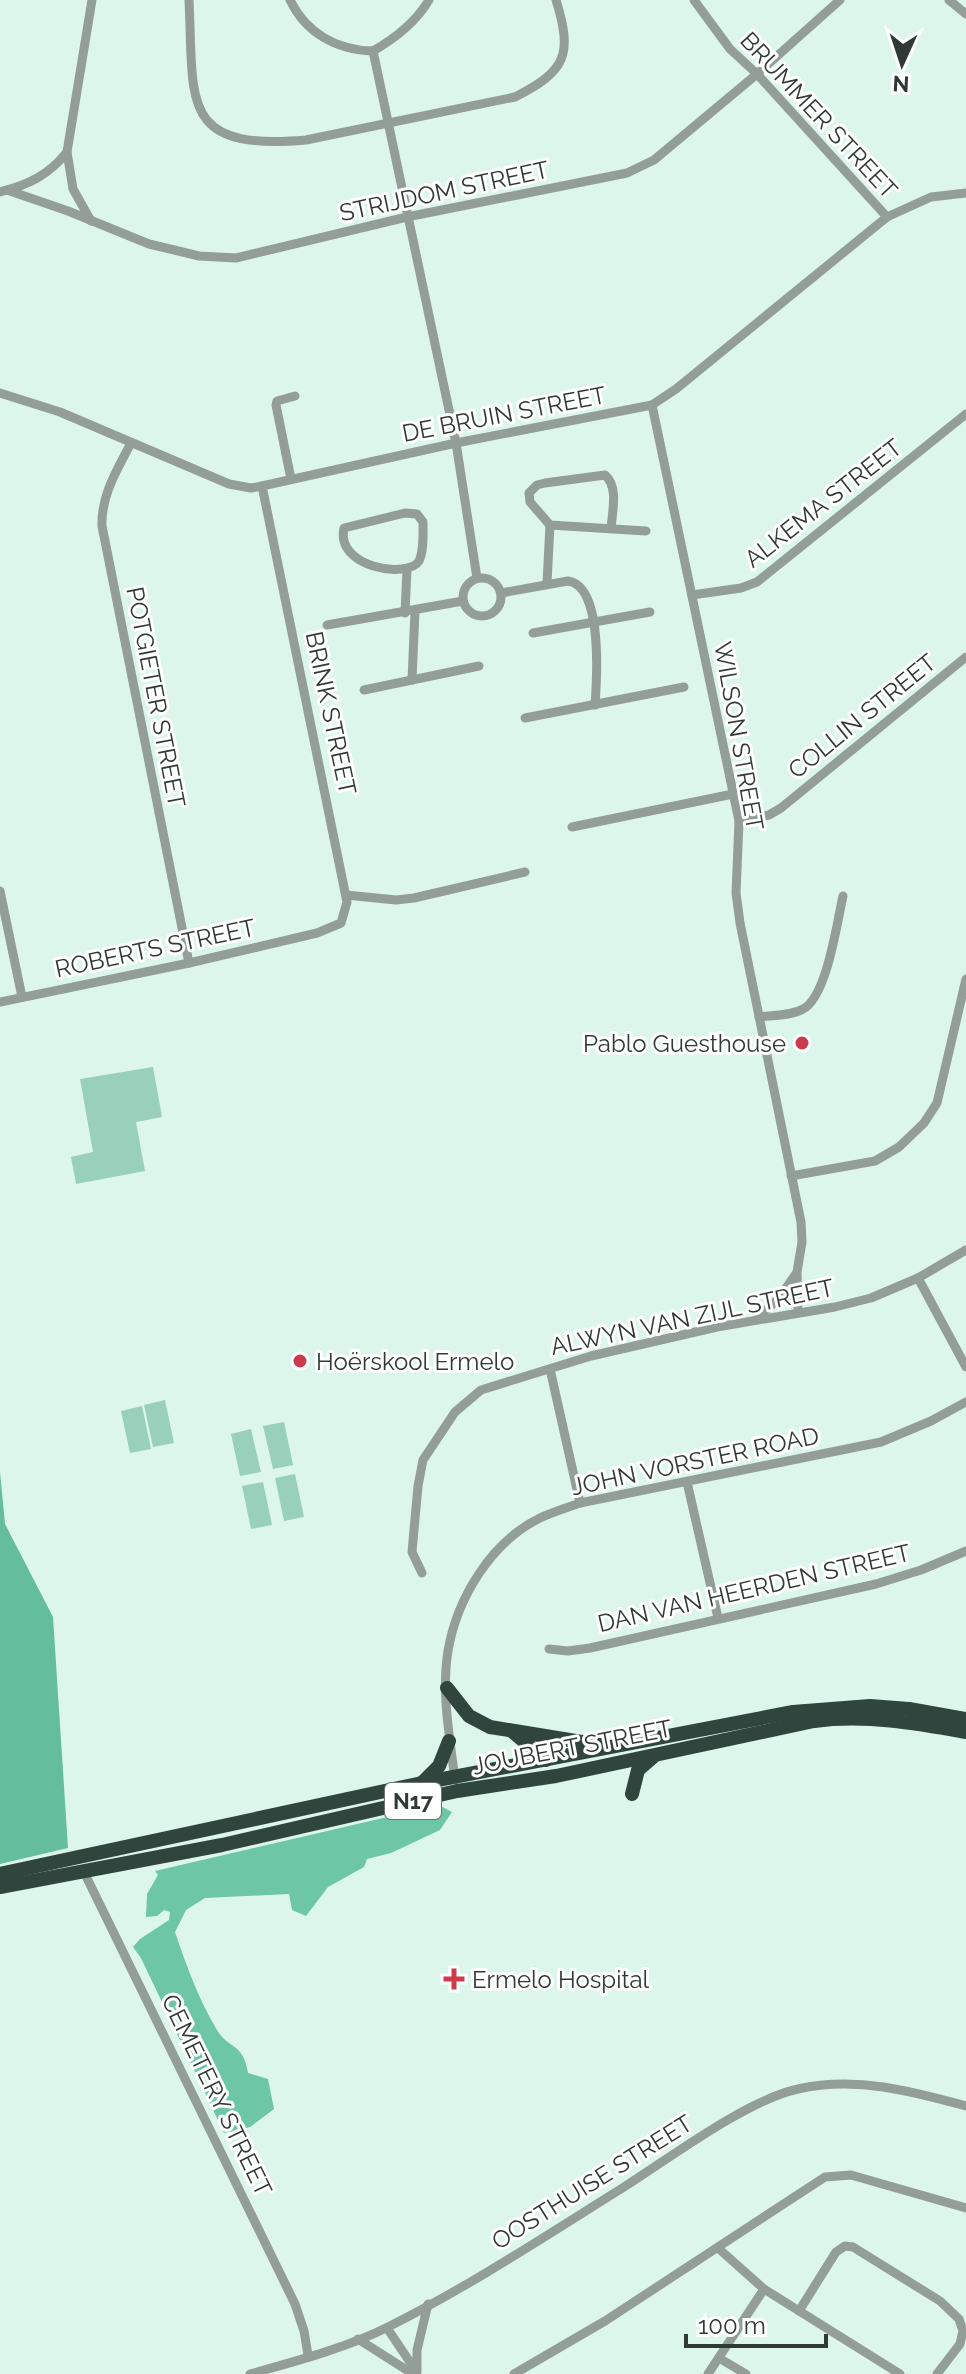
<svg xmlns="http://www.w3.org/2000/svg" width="966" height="2374" viewBox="0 0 966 2374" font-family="Raleway,sans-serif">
<rect width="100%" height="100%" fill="#dcf6eb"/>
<!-- green -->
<g fill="#99d0ba">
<path d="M153,1067L162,1117L136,1122L145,1171L76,1184L71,1157L93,1152L80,1079Z"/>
<path d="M165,1400L174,1443L153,1447L144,1405Z"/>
<path d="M142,1406L151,1449L130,1453L121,1411Z"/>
<path d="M284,1422L293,1465L273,1469L263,1426Z"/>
<path d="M251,1429L261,1472L240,1476L231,1434Z"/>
<path d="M295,1474L304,1517L284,1521L275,1478Z"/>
<path d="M263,1482L272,1525L251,1529L242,1486Z"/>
</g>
<!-- forest -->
<path fill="#6dc7a7" d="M439,1805L452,1812L440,1830L391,1853L367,1859L364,1867L328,1887L306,1916L292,1910L289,1894L205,1898L186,1910L175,1932C186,1965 199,2000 217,2030C229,2050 243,2042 248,2073L268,2079L274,2109L250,2127L224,2133L141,1958L133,1947L140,1939L169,1920L170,1912L164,1910L157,1916L146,1917L147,1894L158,1875L155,1871Z"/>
<!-- water -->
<path fill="#64be9e" d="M0,1472L5,1524L53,1617L68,1848L0,1864Z"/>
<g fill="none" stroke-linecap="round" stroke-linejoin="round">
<!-- minor -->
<g stroke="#949e99" stroke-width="9">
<path d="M189,0C194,102 179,151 306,140L515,97C566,71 573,55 556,0"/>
<path d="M290,0C306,33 336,50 373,51"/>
<path d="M694,0L730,49L757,74L887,217"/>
<path d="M949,0L966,14"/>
<path d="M373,51L456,443L477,578"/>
<path d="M373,51C394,39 416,22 429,0"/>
<path d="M67,152L73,189L91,221"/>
<path d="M7,190L68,211L149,244L199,256L236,258L407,217L627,173L654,160L757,74L840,0"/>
<path d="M0,192C28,185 49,175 67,152L92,0"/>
<path d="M0,393L60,412L229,484L251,488L262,486L456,443L652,405L676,389L887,217L931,197L966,193"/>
<path d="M652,405L739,821L736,893L740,923L801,1222L802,1242L797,1272L798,1312"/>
<path d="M131,443C117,470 101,495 102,526L189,963"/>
<path d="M291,479L276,405L277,401L295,396"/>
<path d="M405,513L417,514L423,522C423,534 424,551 419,561C408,579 335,568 344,528Z"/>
<path d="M611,529C612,512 619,487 605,475L545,483L537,485L529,493L530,502L550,525L646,531"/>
<circle cx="482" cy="597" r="19"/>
<path d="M547,583L550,525"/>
<path d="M501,593L568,581C603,586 597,678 595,705"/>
<path d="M692,595L741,588L757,582L966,414"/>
<path d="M405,613L407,569"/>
<path d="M327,625L463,601"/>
<path d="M533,633L650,612"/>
<path d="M412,680L415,611"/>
<path d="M364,690L479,666"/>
<path d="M525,718L684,687"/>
<path d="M739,821L769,815L781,808L966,657"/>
<path d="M572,827L733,794"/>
<path d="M0,891L22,997"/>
<path d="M346,895L396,900L414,898L525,872"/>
<path d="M0,1002L189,963L317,933L341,923L347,902L262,486"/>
<path d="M759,1017C773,1015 791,1016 803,1009C827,997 837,922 843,896"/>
<path d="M791,1176L875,1161L899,1147L924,1123L937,1103L966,979"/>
<path d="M918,1278L966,1367"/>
<path d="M756,1320L779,1298L795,1275"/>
<path d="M550,1369L580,1503"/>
<path d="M687,1482L718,1618"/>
<path d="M422,1573L412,1552L418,1486L423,1460L455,1412L481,1390L591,1356L717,1327L835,1307L871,1298L918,1278L966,1250"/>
<path d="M549,1649L568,1651L590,1648L876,1584L921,1570L966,1551"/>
<path d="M455,1780C450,1738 441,1693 448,1651C457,1598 491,1542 540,1518C552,1512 566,1508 580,1503L881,1442L931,1421L966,1402"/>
<path d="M83,1870L295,2304L304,2331L308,2355"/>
<path d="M718,2248L764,2289L900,2374"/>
<path d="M799,2311L836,2252L845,2246L853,2247L940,2301L959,2319L963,2331L960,2344L937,2374"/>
<path d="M387,2328L416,2371"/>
<path d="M358,2339L413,2374"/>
<path d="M719,2358L746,2374"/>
<path d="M417,2372V2350L428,2304"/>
<path d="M250,2374C293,2362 349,2347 388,2327C470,2286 547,2235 624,2187C671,2157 747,2100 798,2089C856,2076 911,2091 966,2106"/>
<path d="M514,2374L605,2321L825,2177L851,2175L966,2208"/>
<path d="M708,2374L764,2289"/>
</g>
<!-- highway -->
<g stroke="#30453d" stroke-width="14">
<path d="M447,1688L469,1716L490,1727L600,1745"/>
<path d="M513,1732L546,1760"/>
<path d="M422,1783L439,1766L449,1741"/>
<path d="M632,1794L638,1770L653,1757"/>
<path d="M0,1874L422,1783L793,1712L870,1706L909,1709L966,1719"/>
<path d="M0,1887L222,1845L457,1791L556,1776L814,1721C865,1714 916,1723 966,1732"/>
</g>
</g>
<!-- markers -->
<g fill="#cb3b4c" stroke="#fff" stroke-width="3">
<circle cx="802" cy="1043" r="8"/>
<circle cx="300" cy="1361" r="8"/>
<path d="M450 1967h8v8h8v8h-8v8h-8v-8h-8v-8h8z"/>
</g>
<g text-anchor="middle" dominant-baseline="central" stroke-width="6" stroke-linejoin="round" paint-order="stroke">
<!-- shield labels -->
<rect fill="#fff" stroke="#6d7472" stroke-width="2" x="385" y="1783" width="56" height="36" rx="6"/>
<g font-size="22" font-weight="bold" fill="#2f3935">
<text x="413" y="1801">N17</text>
</g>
<!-- street labels -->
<g font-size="24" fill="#2f3935" stroke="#fff">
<text transform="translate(819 115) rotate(47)">BRUMMER STREET</text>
<text transform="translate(444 191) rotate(-12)">STRIJDOM STREET</text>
<text transform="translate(504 414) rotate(-11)">DE BRUIN STREET</text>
<text transform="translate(823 503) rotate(-38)">ALKEMA STREET</text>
<text transform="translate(156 697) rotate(79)">POTGIETER STREET</text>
<text transform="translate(331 713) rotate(78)">BRINK STREET</text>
<text transform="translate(862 716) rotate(-39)">COLLIN STREET</text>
<text transform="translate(739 736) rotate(80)">WILSON STREET</text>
<text transform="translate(155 948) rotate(-12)">ROBERTS STREET</text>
<text transform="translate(692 1317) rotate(-12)">ALWYN VAN ZIJL STREET</text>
<text transform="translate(695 1461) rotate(-12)">JOHN VORSTER ROAD</text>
<text transform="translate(754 1588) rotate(-13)">DAN VAN HEERDEN STREET</text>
<text transform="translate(572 1747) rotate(-11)">JOUBERT STREET</text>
<text transform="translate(217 2095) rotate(64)">CEMETERY STREET</text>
<text transform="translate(592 2182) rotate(-32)">OOSTHUISE STREET</text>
</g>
<!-- poi labels -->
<g font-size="24" fill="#2f3935" stroke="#fff" text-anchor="start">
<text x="786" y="1043" text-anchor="end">Pablo Guesthouse</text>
<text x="316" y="1361">Hoërskool Ermelo</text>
<text x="472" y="1979">Ermelo Hospital</text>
</g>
</g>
<!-- north arrow -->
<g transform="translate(902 64) rotate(183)" stroke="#ffffff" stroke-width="6" paint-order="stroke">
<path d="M0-6L14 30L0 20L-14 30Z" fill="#2f3935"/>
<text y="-12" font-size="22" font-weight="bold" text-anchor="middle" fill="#2f3935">N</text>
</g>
<!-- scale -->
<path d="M686 2334v12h140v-12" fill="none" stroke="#2f3935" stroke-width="4"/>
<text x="698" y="2334" font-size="24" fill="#2f3935" stroke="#ffffff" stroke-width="6" paint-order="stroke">100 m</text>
</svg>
